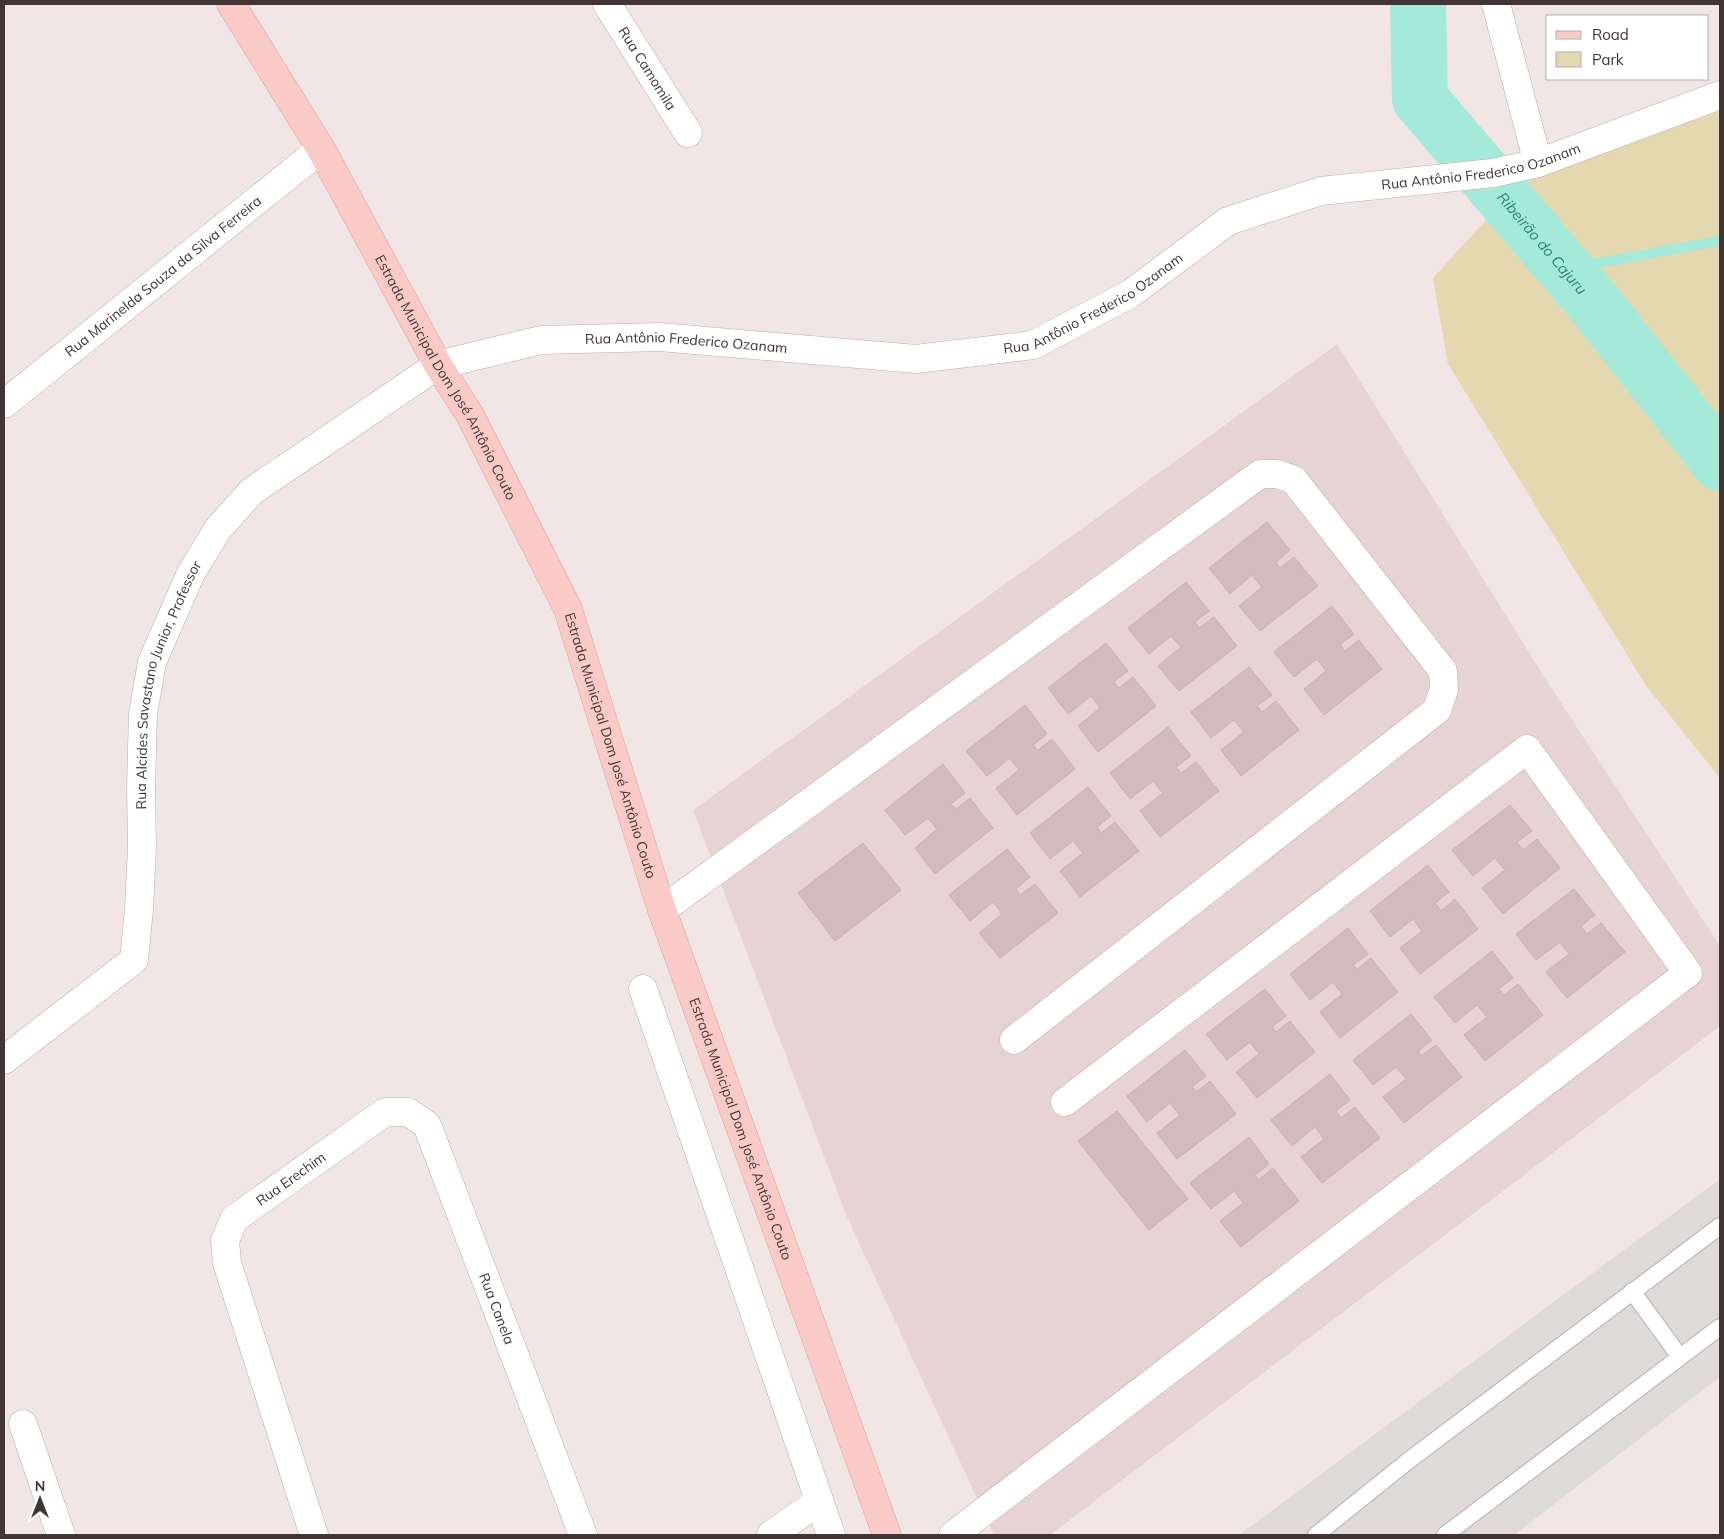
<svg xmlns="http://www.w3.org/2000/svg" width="1724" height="1539" viewBox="0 0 1724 1539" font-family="Mulish,sans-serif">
<rect width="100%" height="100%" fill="#f1e5e5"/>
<!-- residential -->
<path fill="#e5d4d3" d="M1337,344L1546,680L1720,946V1026L1050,1535H994L847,1217L693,810Z"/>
<!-- green -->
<path fill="#e3d8b0" d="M1720,95V778L1647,687L1448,364L1433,278L1538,163Z"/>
<!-- parking -->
<path fill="#dfdada" d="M1720,1179V1377L1514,1535H1239Z"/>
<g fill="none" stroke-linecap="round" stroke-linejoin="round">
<!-- stream -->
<path stroke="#a5ead9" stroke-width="10" d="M1565,269L1720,241"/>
<!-- river -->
<path stroke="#a5ead9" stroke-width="56" id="s1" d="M1418,4L1420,99L1594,303L1720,463"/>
</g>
<!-- building -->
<g fill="#d2bbbc" stroke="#ccafb0">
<path d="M1267,522L1290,550L1276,562L1280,568L1294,557L1318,586L1260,631L1239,606L1262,587L1252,575L1230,594L1209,568Z"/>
<path d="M1186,582L1209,611L1195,622L1199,628L1214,617L1237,646L1179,691L1158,666L1181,647L1171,636L1149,654L1128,628Z"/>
<path d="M1332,606L1354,634L1340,645L1345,651L1359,640L1382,669L1324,715L1304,689L1326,671L1317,659L1294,677L1274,652Z"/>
<path d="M1106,643L1128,671L1114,682L1119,688L1133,677L1156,706L1098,752L1078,726L1100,708L1091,696L1068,714L1048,688Z"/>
<path d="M1249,667L1272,695L1257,706L1262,712L1276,701L1299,730L1241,776L1221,750L1244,732L1234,720L1211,738L1191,712Z"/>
<path d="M1025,705L1047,734L1033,745L1038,750L1052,739L1075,769L1017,815L996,788L1019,770L1010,758L987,776L966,751Z"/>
<path d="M1168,727L1191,756L1176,767L1181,773L1196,762L1219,791L1160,837L1140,811L1163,793L1153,781L1130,799L1110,773Z"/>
<path d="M943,764L965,793L951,804L956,809L970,798L993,828L935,874L915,848L937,829L928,818L905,835L885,810Z"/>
<path d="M1088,787L1111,816L1097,827L1101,833L1115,822L1139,851L1080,897L1060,871L1083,853L1073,841L1050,859L1030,833Z"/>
<path d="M1510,805L1532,831L1517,842L1523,850L1537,839L1560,868L1503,914L1482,888L1505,870L1495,858L1473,876L1452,850Z"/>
<path d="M863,843L901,890L835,941L798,893Z"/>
<path d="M1007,849L1030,877L1016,889L1020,895L1035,884L1058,913L1000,958L979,933L1002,914L993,902L970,921L949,895Z"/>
<path d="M1428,865L1449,892L1435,903L1441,911L1455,899L1478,929L1420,974L1400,948L1422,931L1413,919L1390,937L1370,911Z"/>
<path d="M1574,889L1595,915L1581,926L1587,934L1601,923L1625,952L1567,998L1546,972L1569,954L1560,942L1536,960L1516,934Z"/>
<path d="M1348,928L1368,954L1353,965L1357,969L1371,958L1398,992L1340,1038L1320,1012L1342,994L1333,982L1310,1000L1290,974Z"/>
<path d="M1492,951L1513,978L1499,989L1504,995L1518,984L1543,1015L1485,1061L1464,1035L1487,1017L1477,1005L1455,1023L1434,997Z"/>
<path d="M1265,989L1286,1016L1272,1027L1276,1032L1290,1021L1315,1052L1257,1098L1236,1072L1259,1054L1250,1042L1227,1060L1206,1034Z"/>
<path d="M1411,1014L1432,1040L1418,1051L1421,1056L1436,1045L1462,1077L1404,1123L1383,1097L1406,1079L1396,1067L1373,1085L1353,1060Z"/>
<path d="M1185,1050L1206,1076L1192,1087L1196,1092L1210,1081L1236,1114L1177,1159L1157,1133L1180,1115L1170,1103L1147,1122L1127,1096Z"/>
<path d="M1330,1074L1350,1100L1336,1111L1341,1118L1355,1107L1380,1138L1322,1183L1301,1157L1324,1139L1315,1127L1292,1146L1271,1120Z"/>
<path d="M1117,1111L1188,1199L1149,1230L1078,1141Z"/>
<path d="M1249,1137L1269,1164L1255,1175L1259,1180L1273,1168L1299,1201L1241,1247L1220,1221L1243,1203L1234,1191L1211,1209L1190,1183Z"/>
</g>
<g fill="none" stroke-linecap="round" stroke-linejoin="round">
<!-- lane casing -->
<g stroke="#bfabab" stroke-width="18">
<g id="lane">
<path d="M1632,1291L1680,1357"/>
<path d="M1316,1535L1408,1461L1720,1226"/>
<path d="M1445,1535L1720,1327"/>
</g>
</g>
<!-- street casing -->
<g stroke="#bfabab" stroke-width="29">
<g id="street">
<path id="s2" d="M607,4L688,133"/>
<path d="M1496,4L1538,163"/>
<path id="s3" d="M4,404L321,149"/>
<path d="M662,910L1260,474H1277L1294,480L1443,671L1444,689L1437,710L1014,1040"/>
<path d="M643,989L831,1535"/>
<path id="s4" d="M4,1060L134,960L139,909L142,847L141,787L143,714L152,662L191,573L218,529L251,492L438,365L541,340L660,337L916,359L1033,345L1130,294L1228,221L1321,191L1493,173L1538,163L1720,95"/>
<path d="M23,1424L61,1535"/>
<path id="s5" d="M314,1535L227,1263L225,1241L234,1219L385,1112H408L427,1125L583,1535"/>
<path d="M771,1535L819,1501"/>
<path d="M953,1535L1688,973L1527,749L1065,1102"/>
</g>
</g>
<!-- secondary casing -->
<g stroke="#d4a19c" stroke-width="29">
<g id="secondary">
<path id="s6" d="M231,4L321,149L438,365L470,415L568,609L662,910L887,1535"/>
</g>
</g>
<!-- lane -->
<use href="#lane" stroke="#fff" stroke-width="16"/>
<!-- street -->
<use href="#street" stroke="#fff" stroke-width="28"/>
<!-- secondary -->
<use href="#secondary" stroke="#facbc6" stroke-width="28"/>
</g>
<g text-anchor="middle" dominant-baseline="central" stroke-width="4" stroke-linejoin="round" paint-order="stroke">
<!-- street labels -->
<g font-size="14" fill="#433536" stroke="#fff">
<text stroke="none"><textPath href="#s2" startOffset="76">Rua Camomila</textPath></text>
<text stroke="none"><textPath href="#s4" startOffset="1979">Rua Antônio Frederico Ozanam</textPath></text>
<text stroke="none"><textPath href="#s3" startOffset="204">Rua Marinelda Souza da Silva Ferreira</textPath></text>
<text stroke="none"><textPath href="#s4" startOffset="1559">Rua Antônio Frederico Ozanam</textPath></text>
<text stroke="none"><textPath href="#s4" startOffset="1139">Rua Antônio Frederico Ozanam</textPath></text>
<text stroke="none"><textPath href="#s6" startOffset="431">Estrada Municipal Dom José Antônio Couto</textPath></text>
<text stroke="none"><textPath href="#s4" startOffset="444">Rua Alcides Savastano Junior, Professor</textPath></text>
<text stroke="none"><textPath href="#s6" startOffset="836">Estrada Municipal Dom José Antônio Couto</textPath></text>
<text stroke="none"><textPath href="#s6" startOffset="1241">Estrada Municipal Dom José Antônio Couto</textPath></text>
<text stroke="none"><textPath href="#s5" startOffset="401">Rua Erechim</textPath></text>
<text stroke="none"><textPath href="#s5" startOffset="759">Rua Canela</textPath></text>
</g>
<!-- water labels -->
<g font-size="15" font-style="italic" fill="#2d826d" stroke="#fff">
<text stroke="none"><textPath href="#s1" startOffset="284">Ribeirão do Cajuru</textPath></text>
</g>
</g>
<!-- border -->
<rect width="1724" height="1539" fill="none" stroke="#433536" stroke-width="10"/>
<!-- legend -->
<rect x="1546" y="15" width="162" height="65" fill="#ffffff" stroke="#b4aeaf"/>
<rect x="1556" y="31" width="25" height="8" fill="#facbc6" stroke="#b4aeaf"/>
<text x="1592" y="40" font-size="15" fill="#433536">Road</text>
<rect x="1556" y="52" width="25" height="15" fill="#e3d8b0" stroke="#b4aeaf"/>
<text x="1592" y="65" font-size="15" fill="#433536">Park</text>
<!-- north arrow -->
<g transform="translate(40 1499)" stroke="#ffffff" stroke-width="4" paint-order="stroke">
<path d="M0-4L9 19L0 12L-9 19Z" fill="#433536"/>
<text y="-8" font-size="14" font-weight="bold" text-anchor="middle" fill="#433536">N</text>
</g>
</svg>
